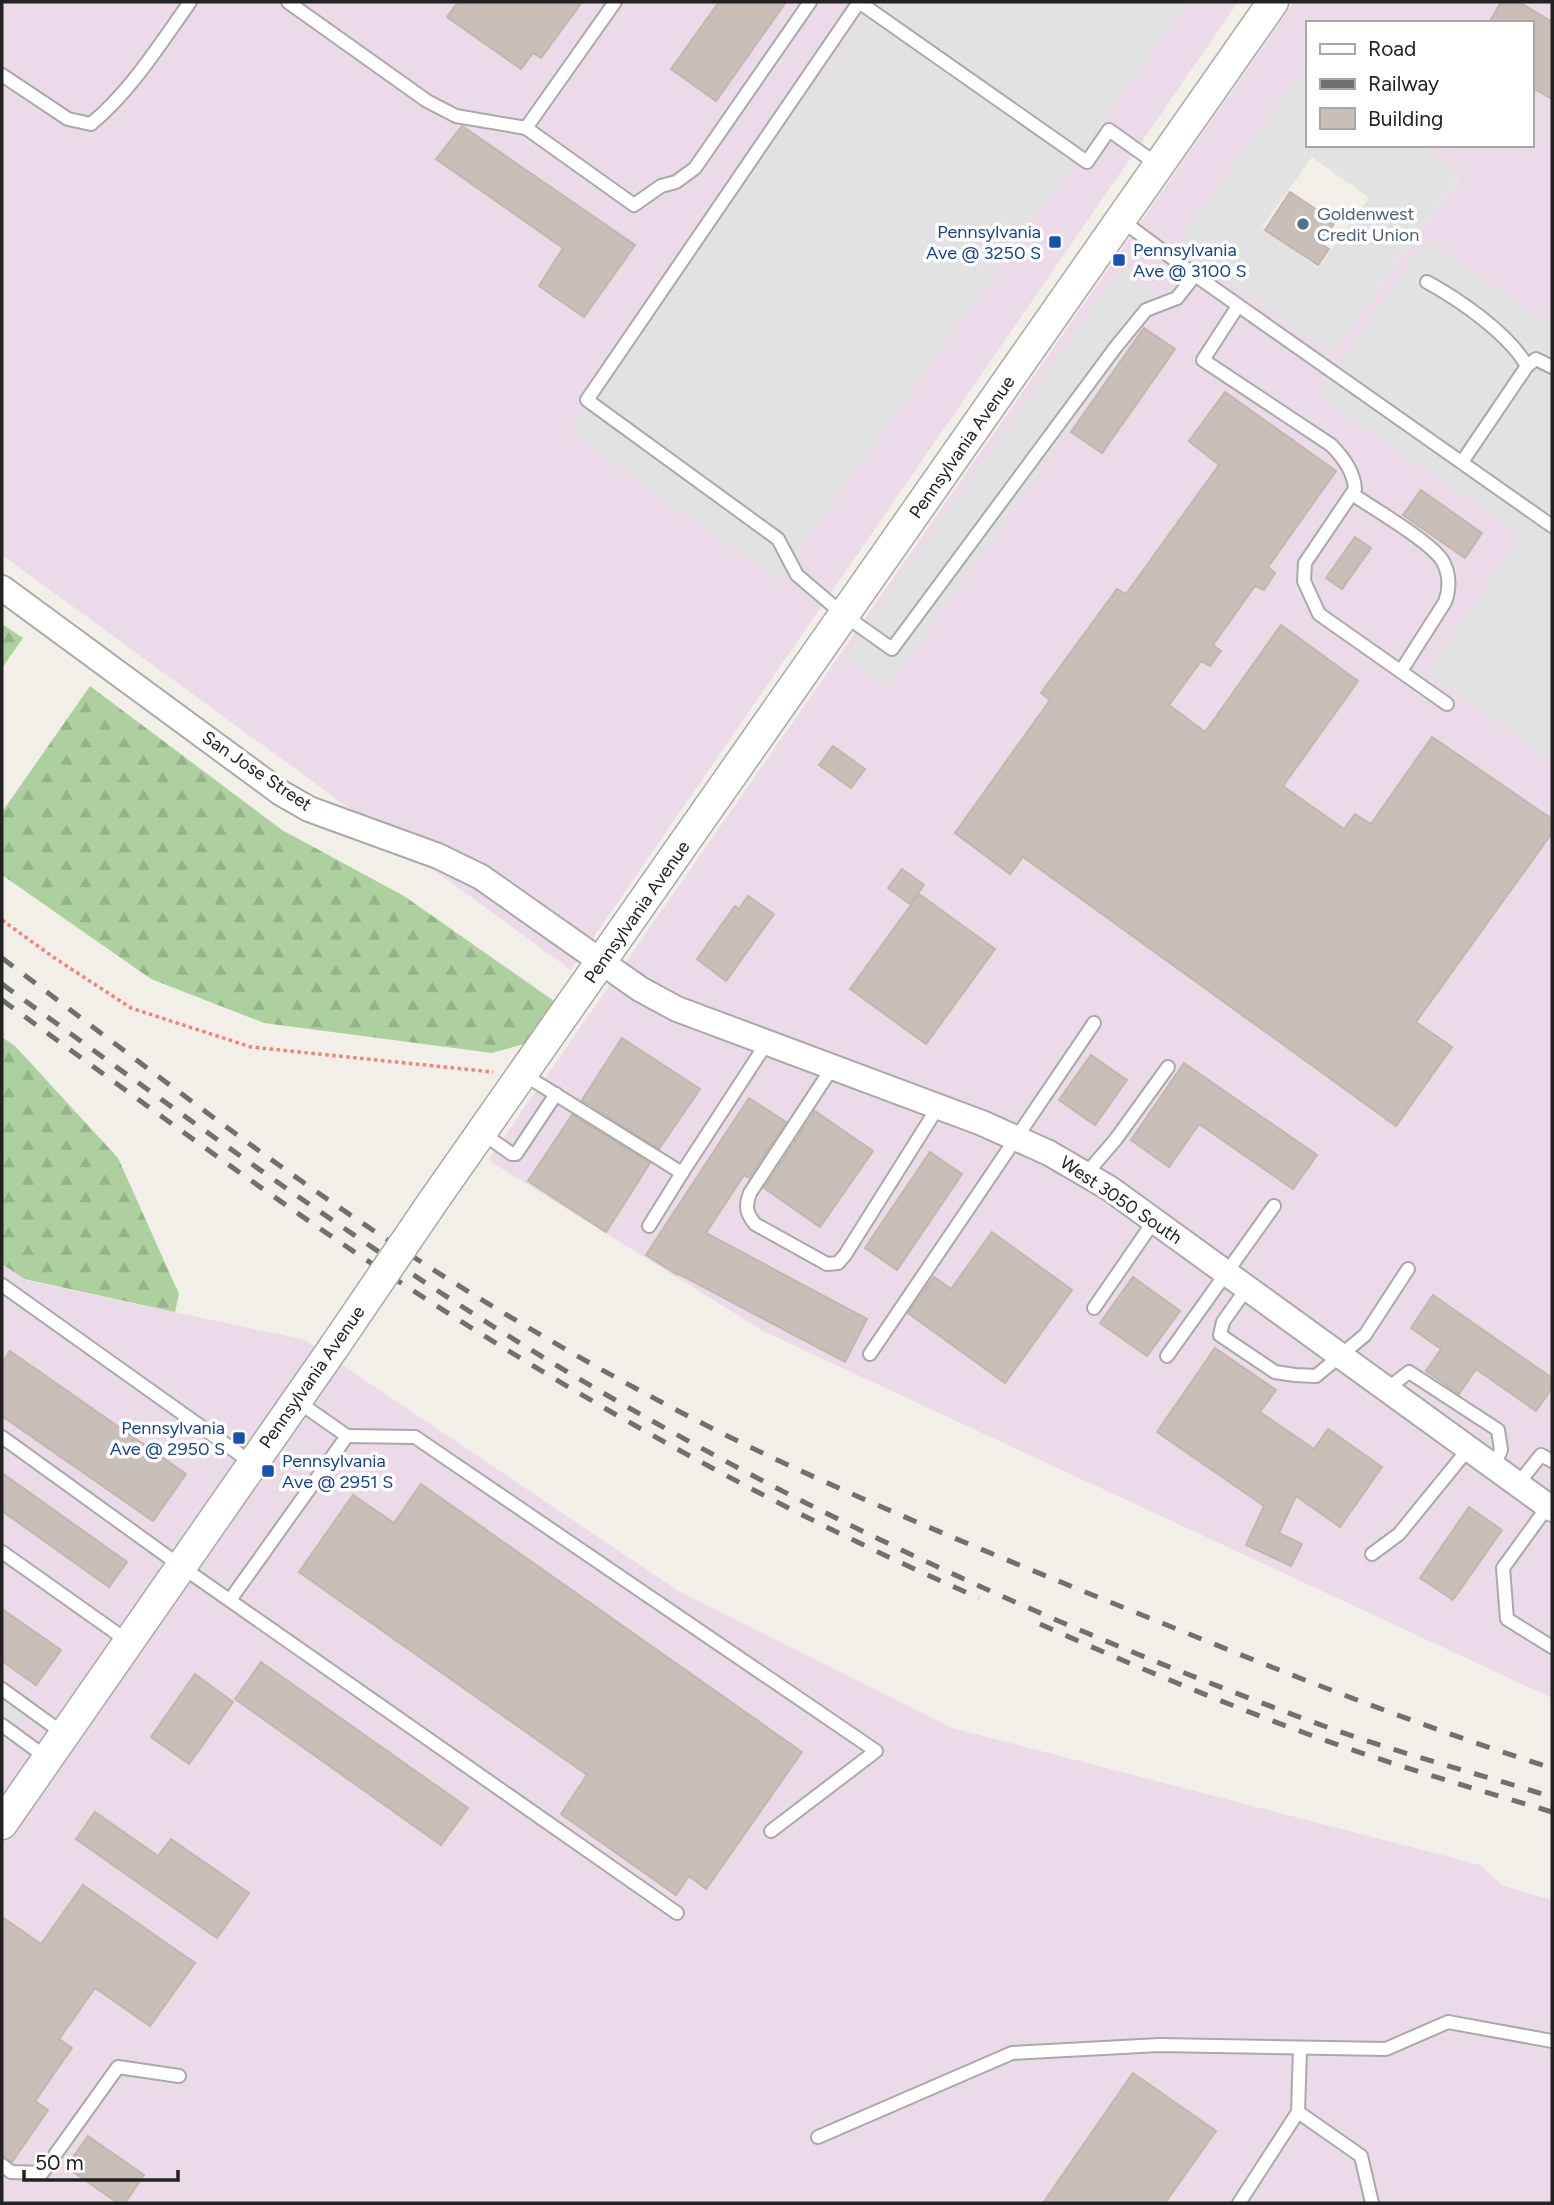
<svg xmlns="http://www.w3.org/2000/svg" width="1554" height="2205" viewBox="0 0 1554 2205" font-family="Figtree,sans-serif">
<defs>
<pattern id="forest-firs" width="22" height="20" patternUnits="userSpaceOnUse" patternTransform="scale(1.75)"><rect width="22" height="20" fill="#add19e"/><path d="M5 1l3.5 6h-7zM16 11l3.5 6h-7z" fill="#95b388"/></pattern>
</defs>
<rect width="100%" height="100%" fill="#f2efe9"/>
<!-- industrial -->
<g fill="#ebdbe8" fill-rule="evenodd">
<path d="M2,2H1238L571,970L2,555Z"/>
<path d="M1294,2H1552V1698L765,1332L488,1160ZM1307,23H1531V145H1421L1462,174L1332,354L1177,245L1305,66L1307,68Z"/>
<path d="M2,1264L24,1280L305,1340L680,1592L952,1728L1480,1865L1503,1886L1552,1900V2203H2Z"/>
</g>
<!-- forest -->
<g fill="url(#forest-firs)">
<path d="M2,624L23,638L2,668Z"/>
<path d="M90,686L282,830L404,896L554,1001L524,1044L492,1053L264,1023L151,979L2,875V812Z"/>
<path d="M2,1037L15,1046L118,1158L179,1294L175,1312L24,1279L2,1264Z"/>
</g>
<!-- parking -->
<g fill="#e2e2e2" fill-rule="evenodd">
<path d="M874,2H1187L778,580L569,432Z"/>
<path d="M1305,66L1307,68V145H1421L1462,173L1332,354L1176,245ZM1312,157L1369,198L1318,268L1262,227Z"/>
<path d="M1426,239L1552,326V760L1426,673L1521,535L1318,395Z"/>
<path d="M1120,269L1161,299L887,688L844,658Z"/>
<path d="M2,1696L26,1713L2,1749Z"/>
</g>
<!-- building -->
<g fill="#c7bfb8" stroke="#c4b6ab" stroke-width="2">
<path d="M458,2H582L541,58L533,53L521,69L447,17Z"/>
<path d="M719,2H786L716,101L671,69Z"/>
<path d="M1501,2H1519L1552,22V99L1531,87V23H1489Z"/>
<path d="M462,126L635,245L584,317L539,286L563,248L436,159Z"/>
<path d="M1290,192L1335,222L1321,244L1329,249L1318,265L1265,230Z"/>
<path d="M1144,328L1175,349L1102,453L1071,432Z"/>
<path d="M1225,392L1336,471L1268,567L1275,573L1264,590L1255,586L1213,645L1221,651L1210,666L1201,661L1169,705L1205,732L1281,625L1358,681L1283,786L1344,829L1355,814L1371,824L1432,737L1552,819V833L1416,1022L1452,1047L1396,1126L1023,857L1010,874L955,833L1050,700L1041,693L1117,589L1126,594L1219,465L1189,441Z"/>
<path d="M1421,490L1482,533L1465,558L1403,515Z"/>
<path d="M1355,537L1371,548L1342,589L1326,578Z"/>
<path d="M833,746L865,769L851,788L819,765Z"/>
<path d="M902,869L924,885L910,904L888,888Z"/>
<path d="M919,894L995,949L926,1044L850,989Z"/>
<path d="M748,896L774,914L726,981L697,959L735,906L739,909Z"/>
<path d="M622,1038L700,1089L659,1149L582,1100Z"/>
<path d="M1091,1055L1127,1080L1095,1125L1059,1100Z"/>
<path d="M1184,1063L1317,1155L1293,1189L1199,1124L1169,1167L1131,1140Z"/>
<path d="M749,1098L786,1122L749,1178L744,1175L706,1233L867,1319L845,1362L679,1274L678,1275L646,1255Z"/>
<path d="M815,1111L873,1151L820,1227L764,1188Z"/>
<path d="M572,1115L650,1163L606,1232L528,1181Z"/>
<path d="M930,1152L962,1174L897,1270L865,1248Z"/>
<path d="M992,1232L1072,1290L1005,1383L908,1313L934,1277L951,1289Z"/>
<path d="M1133,1277L1180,1311L1147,1356L1100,1323Z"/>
<path d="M1433,1295L1552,1378V1388L1536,1411L1476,1369L1459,1394L1426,1371L1441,1349L1411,1328Z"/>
<path d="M1215,1348L1276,1390L1260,1412L1314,1449L1328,1429L1382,1467L1340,1527L1296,1496L1279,1533L1302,1544L1291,1566L1246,1545L1264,1506L1157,1432Z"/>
<path d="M10,1351L186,1474L153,1521L2,1416V1363Z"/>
<path d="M2,1473L127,1562L109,1587L2,1511Z"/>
<path d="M421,1484L802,1752L706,1889L689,1876L676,1895L561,1814L587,1775L299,1572L353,1495L394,1523Z"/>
<path d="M1469,1507L1502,1530L1453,1600L1420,1578Z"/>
<path d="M2,1609L61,1650L36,1685L2,1661Z"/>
<path d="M261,1662L468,1808L441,1845L235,1699Z"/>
<path d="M195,1674L233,1702L189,1764L151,1737Z"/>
<path d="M95,1812L158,1856L171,1839L249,1893L217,1938L76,1839Z"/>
<path d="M83,1885L195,1963L150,2026L95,1988L59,2039L72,2048L35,2101L48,2110L12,2162L2,2156V1917L41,1944Z"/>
<path d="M1133,2073L1216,2131L1165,2203H1043Z"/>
<path d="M88,2136L144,2175L125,2203H118L66,2167Z"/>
</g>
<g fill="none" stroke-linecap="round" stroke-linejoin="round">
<!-- service casing -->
<g stroke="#a9a9a9" stroke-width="16">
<g id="service">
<path d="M288,2L427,101L456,116L526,128"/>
<path d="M615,2L526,128L634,205L661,186L676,182L695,168L810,2"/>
<path d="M2,75L68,119L91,124C131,91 160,44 190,2"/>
<path d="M1158,165L1109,130L1087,162L859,2L587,400L778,539L797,575L844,615L892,649L1115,348L1146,310L1177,298L1195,275"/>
<path d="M1121,220L1195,275L1552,526"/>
<path d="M1427,282C1460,300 1509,334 1527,366"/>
<path d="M1238,306L1203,360L1331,445C1343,457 1354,472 1355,489L1305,563L1304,581L1319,614L1447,704"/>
<path d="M1462,462L1527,366L1536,359L1552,367"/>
<path d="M1352,494C1373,508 1429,541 1442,560C1450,573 1450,589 1445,602L1401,671"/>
<path d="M832,1068L750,1193C745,1206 746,1213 755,1224L827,1264L838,1263L845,1255L938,1107"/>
<path d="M523,1074L682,1173L766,1044"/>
<path d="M482,1133L512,1154H516L556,1094"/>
<path d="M1086,1174L1116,1139L1168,1067"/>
<path d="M649,1226L682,1173"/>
<path d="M2,1285L252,1463"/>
<path d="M1247,1288L1223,1322L1220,1335L1275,1372L1295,1375L1316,1376L1365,1335L1408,1269"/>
<path d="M1094,1308L1154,1221"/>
<path d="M870,1354L1094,1023"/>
<path d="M1167,1356L1274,1206"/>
<path d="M1387,1389L1409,1372L1498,1430L1501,1450L1494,1466"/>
<path d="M347,1436L415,1437L876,1751L771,1831"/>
<path d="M2,1437L182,1567L677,1913"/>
<path d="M1518,1484L1541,1455L1552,1461"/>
<path d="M1548,1506L1503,1568L1507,1619L1552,1647"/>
<path d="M2,1552L129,1642"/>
<path d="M1372,1554L1399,1534L1469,1448"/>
<path d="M230,1600L347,1436L297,1401"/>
<path d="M2,1689L64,1734"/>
<path d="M2,1725L47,1758"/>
<path d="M1298,2112L1361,2156L1372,2203"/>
<path d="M818,2137L1012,2053L1159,2045L1386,2049L1448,2022L1552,2041"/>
<path d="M2,2165L11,2172L42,2173L118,2067L179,2076"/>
<path d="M1239,2203L1298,2112L1300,2049"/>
</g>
</g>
<!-- minor casing -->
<g stroke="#a9a9a9" stroke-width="28">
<path id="minor" d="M2,588L281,793L309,809L438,856L481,877L640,989L677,1009L982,1123L1049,1153L1109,1188L1552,1509"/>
</g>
<!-- tertiary casing -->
<g stroke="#a9a9a9" stroke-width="33">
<g id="tertiary">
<path d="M434,1200L1273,2"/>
<path d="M2,1824L334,1347"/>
</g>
</g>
<!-- path -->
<path stroke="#fa8072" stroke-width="3.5" stroke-dasharray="3.5 3.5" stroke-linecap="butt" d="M2,920L53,957L131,1008L251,1047L493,1072"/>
<!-- service -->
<use href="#service" stroke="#fff" stroke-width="12"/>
<!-- minor -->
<use href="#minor" stroke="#fff" stroke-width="24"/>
<!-- tertiary -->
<use href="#tertiary" stroke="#fff" stroke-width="30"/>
<!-- rail -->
<g stroke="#707070" stroke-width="5" stroke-dasharray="14 14" stroke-linecap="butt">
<path d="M2,958C154,1073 306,1192 469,1292C572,1355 678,1414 788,1465C892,1513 999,1557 1105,1600C1253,1660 1400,1720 1552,1768"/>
<path d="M2,984C179,1112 354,1242 541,1356C788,1506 1052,1627 1324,1726C1398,1753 1476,1773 1552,1797"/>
<path d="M2,1000C142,1102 281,1206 426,1299C603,1413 787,1514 979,1598"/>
<path d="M1040,1624C1127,1663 1215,1700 1305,1733C1386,1763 1469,1787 1552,1812"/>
</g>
<!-- tertiary-bridge casing -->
<g stroke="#a9a9a9" stroke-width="33" stroke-linecap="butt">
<path id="tertiary-bridge" d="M334,1347L434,1200"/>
</g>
<!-- tertiary-bridge -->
<use href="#tertiary-bridge" stroke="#fff" stroke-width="30"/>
</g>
<!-- markers -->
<circle fill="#5c6f8a" stroke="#fff" stroke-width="2.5" cx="1303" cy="224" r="7"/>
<g fill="#1a4fb4" stroke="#fff" stroke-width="2.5">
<rect x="1048" y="235" width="14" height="14" rx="3.5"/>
<rect x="1112" y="253" width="14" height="14" rx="3.5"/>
<rect x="232" y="1431" width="14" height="14" rx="3.5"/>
<rect x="261" y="1464" width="14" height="14" rx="3.5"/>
</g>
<g text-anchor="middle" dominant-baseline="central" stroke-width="7" stroke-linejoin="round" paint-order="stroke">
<!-- service labels -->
<g font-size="18" fill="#4e5e75" stroke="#fff" text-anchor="start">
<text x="1317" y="214">Goldenwest<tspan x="1317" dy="21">Credit Union</tspan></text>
</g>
<!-- transit labels -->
<g font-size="18" fill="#164399" stroke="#fff" text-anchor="end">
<text x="1041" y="232">Pennsylvania<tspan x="1041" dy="21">Ave @ 3250 S</tspan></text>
<text x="1133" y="250" text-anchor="start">Pennsylvania<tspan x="1133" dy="21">Ave @ 3100 S</tspan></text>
<text x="225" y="1428">Pennsylvania<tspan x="225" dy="21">Ave @ 2950 S</tspan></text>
<text x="282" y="1461" text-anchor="start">Pennsylvania<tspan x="282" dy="21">Ave @ 2951 S</tspan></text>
</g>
<!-- street labels -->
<g font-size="18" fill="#222" stroke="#fff">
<text transform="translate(962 447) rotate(-55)">Pennsylvania Avenue</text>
<text transform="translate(257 771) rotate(34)">San Jose Street</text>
<text transform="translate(637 912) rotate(-55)">Pennsylvania Avenue</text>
<text transform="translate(1121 1200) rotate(34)">West 3050 South</text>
<text transform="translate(312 1377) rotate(-55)">Pennsylvania Avenue</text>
</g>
</g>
<!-- border -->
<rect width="1554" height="2205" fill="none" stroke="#222222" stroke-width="7"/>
<!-- legend -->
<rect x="1306" y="21" width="228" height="126" fill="#ffffff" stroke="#a7a7a7" stroke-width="2"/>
<rect x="1320" y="44" width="35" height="10" fill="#ffffff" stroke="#a7a7a7" stroke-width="2"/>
<text x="1368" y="56" font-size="21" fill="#222222">Road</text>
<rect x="1320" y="79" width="35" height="10" fill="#707070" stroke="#a7a7a7" stroke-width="2"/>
<text x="1368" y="91" font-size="21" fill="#222222">Railway</text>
<rect x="1320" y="108" width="35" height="21" fill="#c7bfb8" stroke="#a7a7a7" stroke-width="2"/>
<text x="1368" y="126" font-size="21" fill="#222222">Building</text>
<!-- scale -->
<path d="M24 2170v10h154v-10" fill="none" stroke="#222222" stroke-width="3.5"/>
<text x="35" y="2170" font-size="21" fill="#222222" stroke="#ffffff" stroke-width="5" paint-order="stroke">50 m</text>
</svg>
